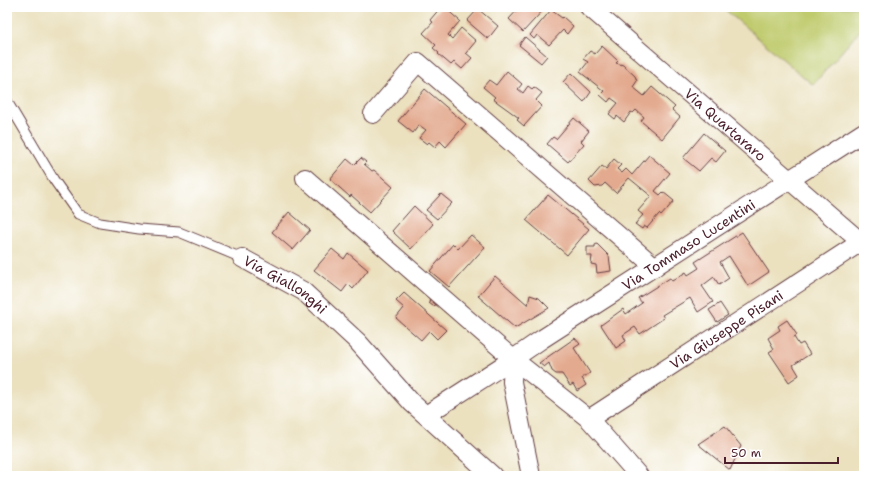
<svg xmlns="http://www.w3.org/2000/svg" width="871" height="483" viewBox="0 0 871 483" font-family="'Shantell Sans',sans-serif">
<rect width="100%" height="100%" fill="#fff"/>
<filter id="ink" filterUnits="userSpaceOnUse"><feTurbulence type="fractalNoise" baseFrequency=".025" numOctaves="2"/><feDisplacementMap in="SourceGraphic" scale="8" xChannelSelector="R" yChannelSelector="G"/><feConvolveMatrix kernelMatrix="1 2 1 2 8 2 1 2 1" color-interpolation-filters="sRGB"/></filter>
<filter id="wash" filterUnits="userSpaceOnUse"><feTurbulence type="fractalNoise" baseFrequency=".012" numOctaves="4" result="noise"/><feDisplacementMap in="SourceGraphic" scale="16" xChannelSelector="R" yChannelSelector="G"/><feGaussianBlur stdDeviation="0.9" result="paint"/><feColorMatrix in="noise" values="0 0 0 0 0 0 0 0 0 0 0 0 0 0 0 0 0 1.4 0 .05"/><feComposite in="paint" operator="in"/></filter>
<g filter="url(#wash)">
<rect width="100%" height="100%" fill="#ebe1bf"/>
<!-- green -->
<path fill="#bfcb6d" stroke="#84754c" d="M722,7H864V26L813,85Z"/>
<g id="blocks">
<!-- building -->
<g fill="#e3aa8f">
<path d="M441,7H444L460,21L448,35L452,39L461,28L476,41L466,53L472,58L462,69L454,62L451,65L438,54L439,53L433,48L436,45L423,33L433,22L430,20Z"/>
<path d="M520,7H546L523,32L509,19Z"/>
<path d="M478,9L498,26L488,39L467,21Z"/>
<path d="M551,10L562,18L563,17L573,26L567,34L563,30L549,45L537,35L534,39L530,35Z"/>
<path d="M525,37L547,56L541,63L519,45Z"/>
<path d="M602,46L618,61L616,63L623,65L635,76L637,81L633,87L644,96L652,87L675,107L672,110L680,117L662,139L641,121L644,117L636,110L633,113L631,112L624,122L617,116L615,119L609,114L618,103L611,98L608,102L600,95L604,91L580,72L588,62L583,59L590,51L595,54Z"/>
<path d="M507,71L522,84L518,89L523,93L528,86L532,89L534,87L542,93L536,100L542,106L524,126L517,120L519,118L511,112L493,99L495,97L483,87L489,80L496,85Z"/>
<path d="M571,73L591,92L584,102L563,82Z"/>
<path d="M425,89L466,124L446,147L440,141L435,147L429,142L427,144L419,138L426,130L419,125L413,133L398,121Z"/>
<path d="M574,118L589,131L581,141L584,144L568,162L547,144L553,137L556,139Z"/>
<path d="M704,133L725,151L716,162L711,158L699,171L683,158Z"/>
<path d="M649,155L670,173L655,191L660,195L663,192L674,201L661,216L659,214L647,228L644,226L642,229L635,224L643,215L638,211L651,196L629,178L616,193L605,183L602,186L595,187L589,181L602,166L606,169L614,159L621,165L617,169L622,173L626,169L632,175Z"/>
<path d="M361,158L366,162L364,164L372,171L374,170L393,187L370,212L351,195L350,197L330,179L347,159L354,165Z"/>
<path d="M441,194L452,203L437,219L426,210Z"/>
<path d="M548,195L589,229L567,255L526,220Z"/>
<path d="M414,206L433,224L411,249L392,231Z"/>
<path d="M289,212L310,230L293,250L272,232Z"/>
<path d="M742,232L769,272L748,286L729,256L720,262L729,278L719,285L714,277L702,286L713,302L698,312L690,298L662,315L664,318L640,334L635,327L623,335L626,341L616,348L601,325L623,309L626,314L642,303L638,298L670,278L672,281L686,272L688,275L699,268L695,262Z"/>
<path d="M471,235L485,247L449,287L430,271L453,244L458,249Z"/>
<path d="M597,244L609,256L611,271L597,273L596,265L591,264L592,256H587V247H595V245Z"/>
<path d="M332,249L344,259L348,253L368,270L353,289L348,284L342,292L314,270Z"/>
<path d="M495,276L528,305L530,295L539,298L549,308L515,328L478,296Z"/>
<path d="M404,293L446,330L437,339L429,331L421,340L396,318L404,308L396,301Z"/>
<path d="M430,297L438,304L433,306L429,303Z"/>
<path d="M720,303L728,315L717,322L709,310Z"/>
<path d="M787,320L797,335L794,337L799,345L803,343L810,354L793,365L799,375L789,382L769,352L774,349L768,338L780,330L778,326Z"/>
<path d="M575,338L580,344L574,348L590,373L582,378L586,385L577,391L573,384L570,386L562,374H556L552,371L549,363L544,367L539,363Z"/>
<path d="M725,426L741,446L730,470L698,444Z"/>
</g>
</g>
</g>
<g filter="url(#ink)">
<use href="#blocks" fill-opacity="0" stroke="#623c41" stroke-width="1"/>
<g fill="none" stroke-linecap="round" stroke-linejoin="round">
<!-- service casing -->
<g stroke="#623c41" stroke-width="11">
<path id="service" d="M7,101L54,180L78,214L100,223L139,229L179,232L242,258"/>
</g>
<!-- minor casing -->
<g stroke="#623c41" stroke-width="20">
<g id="minor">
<path id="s1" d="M589,7L861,242"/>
<path d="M373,114L418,62L655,267"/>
<path d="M305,178L513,359L589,419L639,476"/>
<path id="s2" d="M242,258L303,291L357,341L412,403L493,476"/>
<path d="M513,359L512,382L531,476"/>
<path id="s3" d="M426,415L513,359L542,339L864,132"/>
<path id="s4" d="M589,419L864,240"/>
</g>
</g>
<!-- service -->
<use href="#service" stroke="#fff" stroke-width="9"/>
<!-- minor -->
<use href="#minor" stroke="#fff" stroke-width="18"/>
</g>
</g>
<g text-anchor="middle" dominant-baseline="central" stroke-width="3" stroke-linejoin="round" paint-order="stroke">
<!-- street labels -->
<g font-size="14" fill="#4a1f2b" stroke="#fff">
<text stroke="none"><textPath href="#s1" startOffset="180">Via Quartararo</textPath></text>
<text stroke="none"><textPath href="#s3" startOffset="313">Via Tommaso Lucentini</textPath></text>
<text stroke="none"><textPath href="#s2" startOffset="51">Via Giallonghi</textPath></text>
<text stroke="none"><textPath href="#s4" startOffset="164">Via Giuseppe Pisani</textPath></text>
</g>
</g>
<!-- margin -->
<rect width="871" height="483" fill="none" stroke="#fff" stroke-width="24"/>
<!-- scale -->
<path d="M725 457v6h113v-6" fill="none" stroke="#4a1f2b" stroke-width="2"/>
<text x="731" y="457" font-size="12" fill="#4a1f2b" stroke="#ffffff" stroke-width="3" paint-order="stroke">50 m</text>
</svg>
